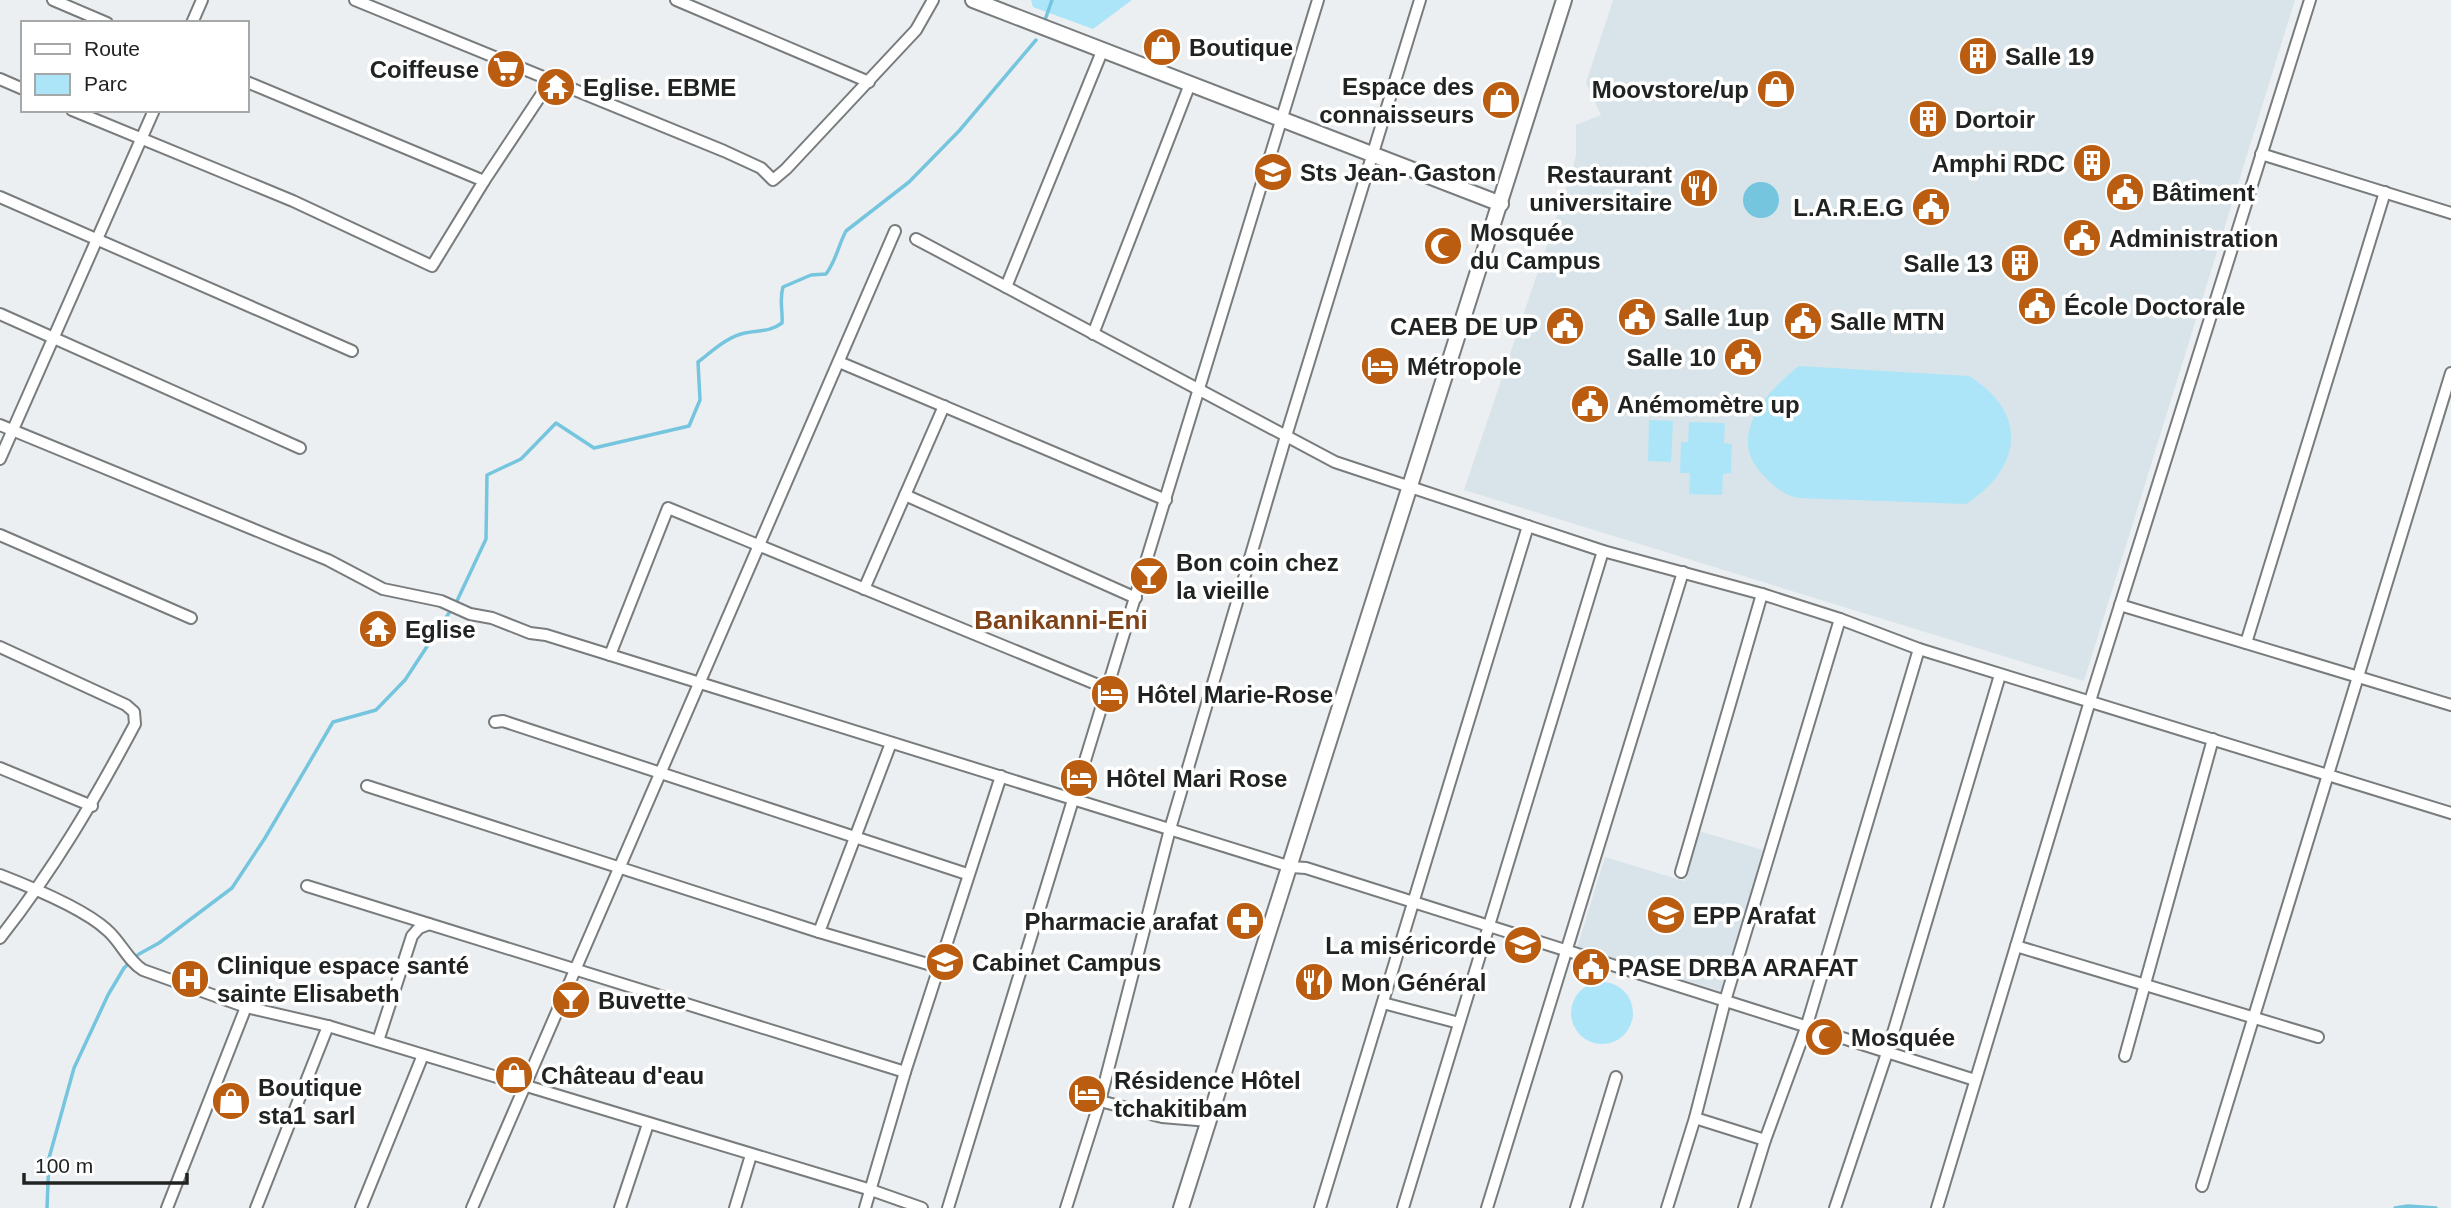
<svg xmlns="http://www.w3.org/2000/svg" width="2451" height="1208" viewBox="0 0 2451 1208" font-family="Arial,sans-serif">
<rect width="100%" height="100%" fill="#eceff1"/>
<!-- built -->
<g fill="#d8e4e9">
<path d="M1613,0H2295L2084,681L1464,490L1572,171L1576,155V125L1601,115L1586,83Z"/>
<path d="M1699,831L1763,850L1721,991L1577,948L1605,857L1684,881Z"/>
</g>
<!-- green -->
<g fill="#ade5f8">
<path d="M1031,0H1132L1093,29L1033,7Z"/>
<path d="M1799,366L1969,376C2029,413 2022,468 1966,504L1798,498C1782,494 1773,486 1762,474C1726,436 1767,391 1799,366Z"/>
<path d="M1649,420L1673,421L1671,462L1648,461Z"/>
<path d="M1689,422L1725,423L1724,443L1732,444L1731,473L1723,474L1722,495L1689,494L1690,473H1680L1681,442H1688Z"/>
<circle cx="1602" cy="1013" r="31"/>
</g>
<!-- water -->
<circle fill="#75c5df" cx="1761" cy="200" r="18"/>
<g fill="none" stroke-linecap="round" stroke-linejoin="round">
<!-- stream -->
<g stroke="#75c5df" stroke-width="3.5">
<path d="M1045,20L1052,0"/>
<path d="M456,603L486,539L487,475L521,459L556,423L594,448L689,426L700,400L698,362C711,352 728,336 745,333C759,330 770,332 782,323C783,310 779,300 783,287L811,275L826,274C836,261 838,246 846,231L909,182L959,131L1036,40"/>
<path d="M47,1208L49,1158L74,1068L108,995L124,968L139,954L159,943L232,888L265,838L333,722L376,710L405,680L451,610"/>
<path d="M2395,1208L2408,1206L2436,1208"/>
</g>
<!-- minor casing -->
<g stroke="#787c7d" stroke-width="14">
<g id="minor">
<path d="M53,0L107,23"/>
<path d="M355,0L724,151L761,168L773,180L786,169L916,30L933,0"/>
<path d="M676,0L869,82"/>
<path d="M192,23L202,0"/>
<path d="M0,79L23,89"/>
<path d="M247,82L484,181"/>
<path d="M72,110L293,201L432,266L484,181L551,80"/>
<path d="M2261,154L2451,213"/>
<path d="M0,197L352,351"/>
<path d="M916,239L1335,462L1603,551L1762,594L1840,619L1919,649L2451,813"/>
<path d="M1006,287L1103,49"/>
<path d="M0,314L300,448"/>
<path d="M1093,334L1190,84"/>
<path d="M839,362L1166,500"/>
<path d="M0,425L328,560L383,589L441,601L470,614L492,618L530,633L546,635L1291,867L1306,868L1975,1080"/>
<path d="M0,459L154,110"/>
<path d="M905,495L1136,598"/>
<path d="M0,535L191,618"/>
<path d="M864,589L944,406"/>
<path d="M2120,605L2451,705"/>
<path d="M2246,643L2385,192"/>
<path d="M0,647L126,705L134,712L135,724C94,801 54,869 0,938"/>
<path d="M610,655L668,508L1108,689"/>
<path d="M495,722L503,721L967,874"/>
<path d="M0,768L92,806"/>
<path d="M367,786L819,932L938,967"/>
<path d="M1681,872L1762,594"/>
<path d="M0,875C31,887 83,908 107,930C121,942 128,961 143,970L246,1007L328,1026L871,1190L922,1208"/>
<path d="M307,886L905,1072"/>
<path d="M819,932L891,743"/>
<path d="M2016,946L2318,1037"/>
<path d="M1383,1003L1459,1023"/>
<path d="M378,1041L412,936L419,928L429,924"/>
<path d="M2125,1056L2213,739"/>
<path d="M1100,1101L1162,1117L1209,1121"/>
<path d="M1695,1118L1765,1140"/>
<path d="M2202,1186L2451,373"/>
<path d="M167,1208L246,1007"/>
<path d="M256,1208L328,1026"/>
<path d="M361,1208L423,1055"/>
<path d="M472,1208L895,231"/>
<path d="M620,1208L648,1124"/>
<path d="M735,1208L751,1155"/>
<path d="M865,1208L905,1072L1001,776"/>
<path d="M948,1208L1318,0"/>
<path d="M1066,1208L1100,1101L1170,829L1286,436L1420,0"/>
<path d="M1320,1208L1528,526"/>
<path d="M1403,1208L1603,551"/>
<path d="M1487,1208L1683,572"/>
<path d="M1576,1208L1616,1077"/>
<path d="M1667,1208L1695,1118L1725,1001L1840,619"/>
<path d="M1744,1208L1765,1140L1806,1028L1919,649"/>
<path d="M1835,1208L1887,1053L2000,675"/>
<path d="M1937,1208L2090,701L2310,0"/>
</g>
</g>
<!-- tertiary casing -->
<g stroke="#787c7d" stroke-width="18">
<g id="tertiary">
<path d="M973,0L1501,204"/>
<path d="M1181,1208L1564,0"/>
</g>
</g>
<!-- minor -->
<use href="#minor" stroke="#fff" stroke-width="10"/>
<!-- tertiary -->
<use href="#tertiary" stroke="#fff" stroke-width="14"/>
</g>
<!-- icons -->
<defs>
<g id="shop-disc" transform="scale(2.0125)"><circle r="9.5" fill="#bb5d11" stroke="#fff"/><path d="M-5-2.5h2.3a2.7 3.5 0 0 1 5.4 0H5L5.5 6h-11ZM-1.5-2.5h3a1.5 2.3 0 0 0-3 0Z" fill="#fff"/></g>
<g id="building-disc" transform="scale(2.0125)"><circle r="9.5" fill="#bb5d11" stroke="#fff"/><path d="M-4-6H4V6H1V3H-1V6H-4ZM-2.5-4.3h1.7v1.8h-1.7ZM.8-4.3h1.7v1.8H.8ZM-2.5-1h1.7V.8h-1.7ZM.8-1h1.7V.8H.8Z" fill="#fff"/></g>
<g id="supermarket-disc" transform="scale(2.0125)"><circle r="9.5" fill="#bb5d11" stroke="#fff"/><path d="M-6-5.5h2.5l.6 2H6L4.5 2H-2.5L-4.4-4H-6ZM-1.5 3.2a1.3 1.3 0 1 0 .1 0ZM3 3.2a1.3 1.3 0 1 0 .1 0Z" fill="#fff"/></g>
<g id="temple-disc" transform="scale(2.0125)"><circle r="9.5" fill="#bb5d11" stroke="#fff"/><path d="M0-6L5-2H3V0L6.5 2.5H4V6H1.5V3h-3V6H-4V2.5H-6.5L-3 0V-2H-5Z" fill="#fff"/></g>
<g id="school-disc" transform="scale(2.0125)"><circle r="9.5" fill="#bb5d11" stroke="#fff"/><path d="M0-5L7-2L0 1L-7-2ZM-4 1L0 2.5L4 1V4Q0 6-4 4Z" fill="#fff"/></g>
<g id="restaurant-disc" transform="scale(2.0125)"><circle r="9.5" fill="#bb5d11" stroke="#fff"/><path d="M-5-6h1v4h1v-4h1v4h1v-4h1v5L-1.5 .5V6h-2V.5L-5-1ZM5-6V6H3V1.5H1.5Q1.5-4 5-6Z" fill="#fff"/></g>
<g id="civic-disc" transform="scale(2.0125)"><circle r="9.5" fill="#bb5d11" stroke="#fff"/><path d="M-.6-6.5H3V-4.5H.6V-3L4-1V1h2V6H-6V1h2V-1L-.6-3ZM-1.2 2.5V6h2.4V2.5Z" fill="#fff"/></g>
<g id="mosque-disc" transform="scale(2.0125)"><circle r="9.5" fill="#bb5d11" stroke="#fff"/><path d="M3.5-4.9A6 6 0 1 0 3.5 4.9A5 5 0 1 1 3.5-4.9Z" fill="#fff"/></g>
<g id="hotel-disc" transform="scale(2.0125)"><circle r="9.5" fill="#bb5d11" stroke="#fff"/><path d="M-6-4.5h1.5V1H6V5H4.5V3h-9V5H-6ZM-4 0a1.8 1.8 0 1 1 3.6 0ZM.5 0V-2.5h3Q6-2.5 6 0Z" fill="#fff"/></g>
<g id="bar-disc" transform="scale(2.0125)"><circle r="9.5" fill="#bb5d11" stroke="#fff"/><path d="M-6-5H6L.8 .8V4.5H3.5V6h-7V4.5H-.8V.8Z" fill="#fff"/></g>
<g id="pharmacy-disc" transform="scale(2.0125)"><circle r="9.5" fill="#bb5d11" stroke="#fff"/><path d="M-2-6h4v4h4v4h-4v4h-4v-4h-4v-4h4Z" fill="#fff"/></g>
<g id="university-disc" transform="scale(2.0125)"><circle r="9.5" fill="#bb5d11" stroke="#fff"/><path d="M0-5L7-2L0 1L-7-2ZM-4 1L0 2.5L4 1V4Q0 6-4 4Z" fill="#fff"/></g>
<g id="hospital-disc" transform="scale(2.0125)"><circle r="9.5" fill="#bb5d11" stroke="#fff"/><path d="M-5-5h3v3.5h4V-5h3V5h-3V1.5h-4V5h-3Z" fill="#fff"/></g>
</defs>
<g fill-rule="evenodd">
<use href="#shop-disc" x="1162" y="47"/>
<use href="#building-disc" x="1978" y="56"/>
<use href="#supermarket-disc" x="506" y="69"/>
<use href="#temple-disc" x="556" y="87"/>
<use href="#shop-disc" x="1776" y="89"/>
<use href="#shop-disc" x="1501" y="100"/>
<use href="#building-disc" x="1928" y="119"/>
<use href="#building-disc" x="2092" y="163"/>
<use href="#school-disc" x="1273" y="172"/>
<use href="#restaurant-disc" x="1699" y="188"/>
<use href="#civic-disc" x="2125" y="192"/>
<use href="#civic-disc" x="1931" y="207"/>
<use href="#civic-disc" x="2082" y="238"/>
<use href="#mosque-disc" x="1443" y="246"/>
<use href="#building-disc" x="2020" y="263"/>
<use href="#civic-disc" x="2037" y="306"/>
<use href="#civic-disc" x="1637" y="317"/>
<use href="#civic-disc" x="1803" y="321"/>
<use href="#civic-disc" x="1565" y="326"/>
<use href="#civic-disc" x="1743" y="357"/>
<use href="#hotel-disc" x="1380" y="366"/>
<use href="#civic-disc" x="1590" y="404"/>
<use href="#bar-disc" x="1149" y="576"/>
<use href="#temple-disc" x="378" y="629"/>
<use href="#hotel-disc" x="1110" y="694"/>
<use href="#hotel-disc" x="1079" y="778"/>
<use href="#school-disc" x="1666" y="915"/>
<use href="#pharmacy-disc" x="1245" y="921"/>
<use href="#school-disc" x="1523" y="945"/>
<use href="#university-disc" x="945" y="962"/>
<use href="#civic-disc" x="1591" y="967"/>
<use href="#hospital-disc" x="190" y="979"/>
<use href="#restaurant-disc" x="1314" y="982"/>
<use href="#bar-disc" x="571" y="1000"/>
<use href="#mosque-disc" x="1824" y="1037"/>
<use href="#shop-disc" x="514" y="1075"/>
<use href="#hotel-disc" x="1087" y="1094"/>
<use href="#shop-disc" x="231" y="1101"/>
</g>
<g text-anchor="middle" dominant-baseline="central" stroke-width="7" stroke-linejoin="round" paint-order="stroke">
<!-- poi labels -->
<g font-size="24" font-weight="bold" fill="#212323" stroke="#fff" text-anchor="start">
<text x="1189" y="47">Boutique</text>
<text x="2005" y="56">Salle 19</text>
<text x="479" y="69" text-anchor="end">Coiffeuse</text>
<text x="1474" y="86" text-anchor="end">Espace des<tspan x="1474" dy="28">connaisseurs</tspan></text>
<text x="583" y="87">Eglise. EBME</text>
<text x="1749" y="89" text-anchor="end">Moovstore/up</text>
<text x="1955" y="119">Dortoir</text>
<text x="2065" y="163" text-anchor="end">Amphi RDC</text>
<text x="1300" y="172">Sts Jean- Gaston</text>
<text x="1672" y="174" text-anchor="end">Restaurant<tspan x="1672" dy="28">universitaire</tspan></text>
<text x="2152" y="192">Bâtiment</text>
<text x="1904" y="207" text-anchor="end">L.A.R.E.G</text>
<text x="1470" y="232">Mosquée<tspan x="1470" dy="28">du Campus</tspan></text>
<text x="2109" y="238">Administration</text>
<text x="1993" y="263" text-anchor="end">Salle 13</text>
<text x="2064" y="306">École Doctorale</text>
<text x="1664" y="317">Salle 1up</text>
<text x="1830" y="321">Salle MTN</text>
<text x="1538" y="326" text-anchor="end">CAEB DE UP</text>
<text x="1716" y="357" text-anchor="end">Salle 10</text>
<text x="1407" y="366">Métropole</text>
<text x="1617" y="404">Anémomètre up</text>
<text x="1176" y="562">Bon coin chez<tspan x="1176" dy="28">la vieille</tspan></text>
<text x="405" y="629">Eglise</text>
<text x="1137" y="694">Hôtel Marie-Rose</text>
<text x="1106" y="778">Hôtel Mari Rose</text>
<text x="1693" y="915">EPP Arafat</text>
<text x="1218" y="921" text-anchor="end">Pharmacie arafat</text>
<text x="1496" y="945" text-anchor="end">La miséricorde</text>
<text x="972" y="962">Cabinet Campus</text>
<text x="217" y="965">Clinique espace santé<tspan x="217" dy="28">sainte Elisabeth</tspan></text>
<text x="1618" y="967">PASE DRBA ARAFAT</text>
<text x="1341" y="982">Mon Général</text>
<text x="598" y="1000">Buvette</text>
<text x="1851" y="1037">Mosquée</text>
<text x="541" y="1075">Château d'eau</text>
<text x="1114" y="1080">Résidence Hôtel<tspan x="1114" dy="28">tchakitibam</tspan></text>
<text x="258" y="1087">Boutique<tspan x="258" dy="28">sta1 sarl</tspan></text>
</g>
<!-- neighbourhood labels -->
<g font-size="26" font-weight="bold" fill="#804318" stroke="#fff">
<text x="1061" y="620">Banikanni-Eni</text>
</g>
</g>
<!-- legend -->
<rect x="21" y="21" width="228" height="91" fill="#ffffff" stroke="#a6a7a7" stroke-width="2"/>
<rect x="35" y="44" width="35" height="10" fill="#ffffff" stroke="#a6a7a7" stroke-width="2"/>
<text x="84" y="56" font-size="21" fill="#212323">Route</text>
<rect x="35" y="74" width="35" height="21" fill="#ade5f8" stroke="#a6a7a7" stroke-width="2"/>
<text x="84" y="91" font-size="21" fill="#212323">Parc</text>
<!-- scale -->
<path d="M24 1173v10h163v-10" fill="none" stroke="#212323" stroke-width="3.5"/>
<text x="35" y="1173" font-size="21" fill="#212323" stroke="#ffffff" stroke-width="5" paint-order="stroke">100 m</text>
</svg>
